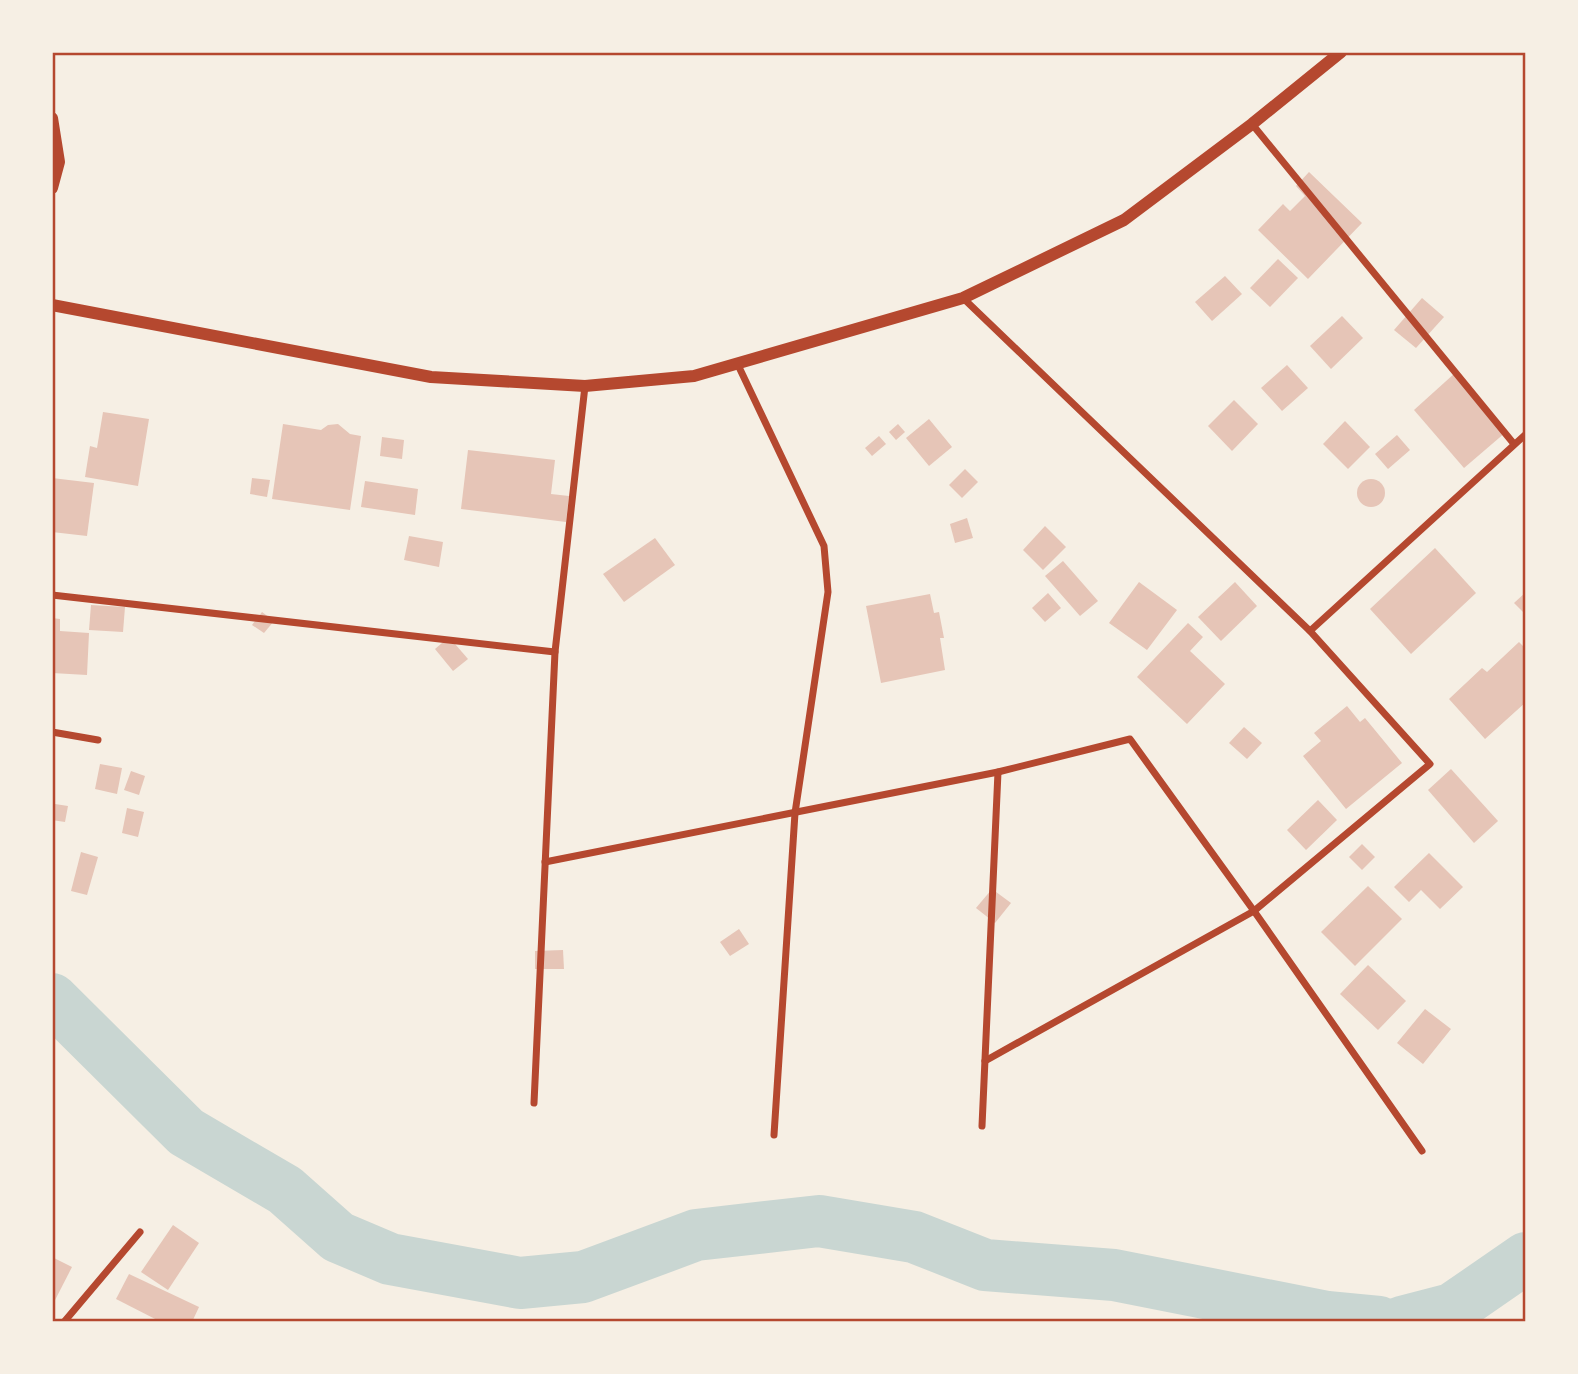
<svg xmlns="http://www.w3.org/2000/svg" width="1578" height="1374" viewBox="0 0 1578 1374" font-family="Georgia,serif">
<rect width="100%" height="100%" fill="#f6efe4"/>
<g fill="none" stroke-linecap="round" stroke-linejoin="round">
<!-- river -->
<g stroke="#c9d6d2" stroke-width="52">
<path d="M52,999L186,1132L285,1190L338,1237L390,1259L520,1283L583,1277L696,1235L819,1221L914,1237L985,1265L1114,1275L1327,1317L1379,1322"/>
<path d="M1402,1322L1452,1309L1526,1258"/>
</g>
</g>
<!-- building -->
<g fill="#e6c5b7">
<path d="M1309,172L1362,223L1308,279L1258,230L1283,204L1290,211L1305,196L1296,186Z"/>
<path d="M1278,259L1298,278L1270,307L1250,288Z"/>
<path d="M1225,276L1242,294L1212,321L1195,302Z"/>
<path d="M1422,298L1444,317L1416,348L1394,330Z"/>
<path d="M1342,316L1363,338L1331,369L1310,346Z"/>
<path d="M1287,365L1308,388L1282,411L1261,388Z"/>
<path d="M1455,373L1506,432L1464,468L1414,410Z"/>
<path d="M1234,400L1258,424L1232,451L1208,426Z"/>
<path d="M103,412L149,419L138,486L85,477L90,446L97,448Z"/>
<path d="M929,419L952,447L929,466L906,438Z"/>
<path d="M1345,421L1370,447L1348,469L1323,444Z"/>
<path d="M283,424L321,430L328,425L338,424L350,434L361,436L350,510L272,499Z"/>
<path d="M898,424L905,432L896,440L889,432Z"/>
<path d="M1397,435L1410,450L1388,469L1375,454Z"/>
<path d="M879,436L886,444L872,456L865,448Z"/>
<path d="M382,437L404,440L402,459L380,456Z"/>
<path d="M468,450L555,460L551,494L569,496L566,522L461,509Z"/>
<path d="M965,469L978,482L962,498L949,485Z"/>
<path d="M52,478L94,483L87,536L52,532Z"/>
<path d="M252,478L270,480L267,497L250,494Z"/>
<circle cx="1371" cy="493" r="14"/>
<path d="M365,481L418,489L415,515L361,507Z"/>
<path d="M967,518L973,538L955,543L950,524Z"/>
<path d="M1045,526L1066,547L1043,570L1023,550Z"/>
<path d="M409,536L443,542L439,567L404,560Z"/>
<path d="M655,538L675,565L624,602L603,574Z"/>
<path d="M1435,548L1476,593L1411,654L1370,609Z"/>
<path d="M1063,561L1098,601L1080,616L1045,576Z"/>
<path d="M1139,582L1177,610L1147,650L1109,623Z"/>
<path d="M1235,582L1257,606L1221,641L1198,617Z"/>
<path d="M1526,592V615L1514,603Z"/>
<path d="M1048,593L1061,608L1045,622L1032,608Z"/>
<path d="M930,594L934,613L939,612L944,638H940L945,670L881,683L866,606Z"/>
<path d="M91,605L125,607L123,632L89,630Z"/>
<path d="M262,612L274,621L264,633L252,625Z"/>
<path d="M52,618L60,619V631L89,633L87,675L52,673Z"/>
<path d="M1188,623L1203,637L1190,651L1225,684L1187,724L1137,677Z"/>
<path d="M449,637L468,659L453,671L435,649Z"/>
<path d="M1519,642L1526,649V702L1485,739L1449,699L1482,668L1487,672Z"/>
<path d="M1347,706L1360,722L1365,718L1402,763L1346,809L1303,756L1321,741L1314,733Z"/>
<path d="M1244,727L1262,743L1247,759L1229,743Z"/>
<path d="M100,764L122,768L117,794L95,789Z"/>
<path d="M1451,769L1498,821L1474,843L1428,790Z"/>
<path d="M131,771L145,776L139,795L124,790Z"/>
<path d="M1318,800L1337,820L1306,850L1287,830Z"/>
<path d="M55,804L68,806L65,822L52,820Z"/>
<path d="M127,808L144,812L138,837L122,833Z"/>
<path d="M1362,844L1375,857L1362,870L1349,857Z"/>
<path d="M81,852L98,857L87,895L71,891Z"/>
<path d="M1429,853L1463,887L1440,909L1421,890L1409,902L1394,887Z"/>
<path d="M1368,886L1402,919L1355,966L1321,932Z"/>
<path d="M992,889L1011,903L995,923L976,908Z"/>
<path d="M739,929L749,944L730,956L720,942Z"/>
<path d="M563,950L564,969H535V951Z"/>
<path d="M1368,965L1406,1001L1378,1030L1340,994Z"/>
<path d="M1425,1009L1451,1029L1423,1064L1397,1043Z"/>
<path d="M173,1225L199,1243L168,1290L141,1272Z"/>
<path d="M52,1257L72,1267L52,1306Z"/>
<path d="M129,1274L199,1307L192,1322H161L116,1299Z"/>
</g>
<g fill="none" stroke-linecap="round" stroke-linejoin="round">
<!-- minor -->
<g stroke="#b5482f" stroke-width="7">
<path d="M1252,124L1514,444"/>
<path d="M963,298L1310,631L1430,764L1254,911L985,1061"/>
<path d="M738,365L824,546L828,592L795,813L774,1135"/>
<path d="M52,595L555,652"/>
<path d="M1310,631L1526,434"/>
<path d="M52,732L98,740"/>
<path d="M545,862L998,772L1130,739L1254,911L1422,1151"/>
<path d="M534,1103L555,652L585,386"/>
<path d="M982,1126L998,772"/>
<path d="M64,1322L140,1232"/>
</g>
<!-- tertiary -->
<g stroke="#b5482f" stroke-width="12">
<path d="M52,118L59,162L52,188"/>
<path d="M52,305L431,377L585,386L694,376L963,298L1124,220L1252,124L1341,52"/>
</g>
</g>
<!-- border -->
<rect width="1578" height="1374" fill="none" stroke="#f6efe4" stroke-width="108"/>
<rect x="54" y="54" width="1470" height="1266" fill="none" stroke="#b5482f" stroke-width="2.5"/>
</svg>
